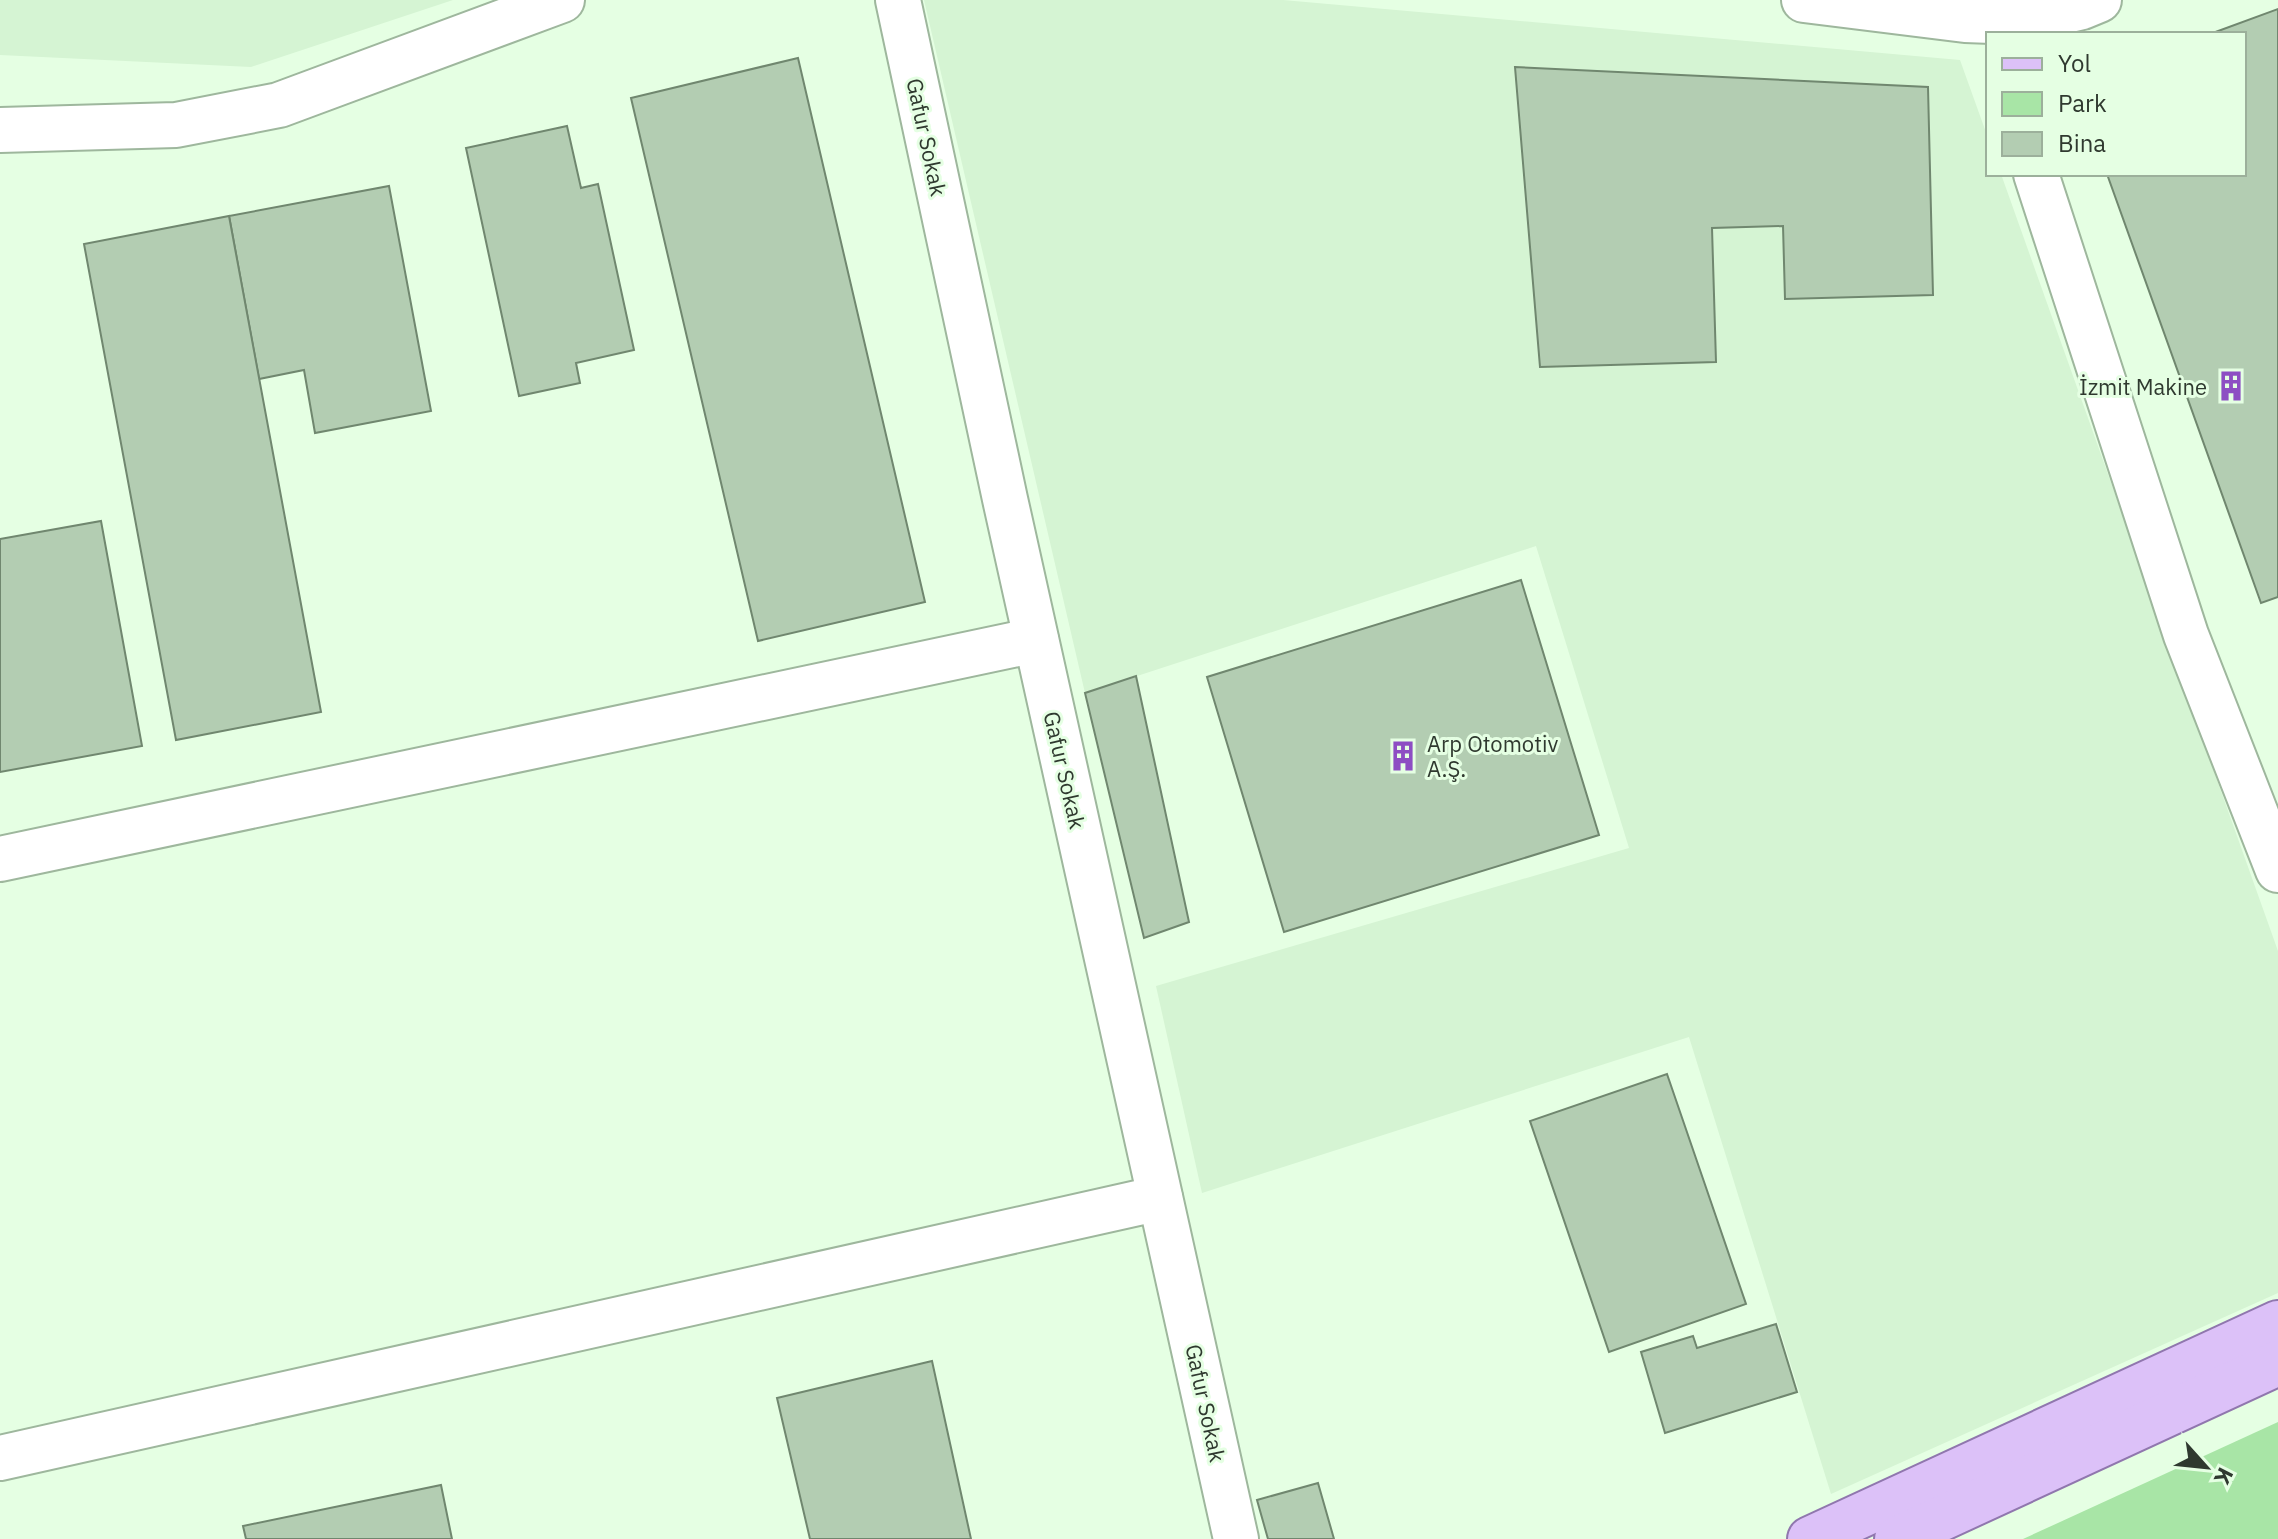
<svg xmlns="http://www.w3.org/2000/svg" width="2278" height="1539" viewBox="0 0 2278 1539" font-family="'IBM Plex Sans',sans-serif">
<rect width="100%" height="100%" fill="#e5ffe3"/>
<!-- built -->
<g fill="#d5f4d3">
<path d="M0,0H453L251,67L0,55Z"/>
<path d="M924,0H1283L1960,60L1988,138V174H2001L2278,951V1293L1831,1494L1689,1037L1202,1193L1156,986L1629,848L1536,546L1085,693Z"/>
</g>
<!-- green -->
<path fill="#a8e5a6" d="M2278,1422V1539H2023Z"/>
<!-- building -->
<g fill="#b3cdb2" stroke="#70876f" stroke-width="2">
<path d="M2278,9V597L2261,603L2107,174H2244V34H2210Z"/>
<path d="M798,58L925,602L758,641L631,98Z"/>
<path d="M1515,67L1928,87L1933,295L1785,299L1783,226L1712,228L1716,362L1540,367Z"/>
<path d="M567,126L581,188L598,184L634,350L576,363L580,383L519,396L466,148Z"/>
<path d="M389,186L431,411L315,433L304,370L259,379L229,216Z"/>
<path d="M229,216L321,712L176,740L84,244Z"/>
<path d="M101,521L142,746L0,772V539Z"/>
<path d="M1521,580L1599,835L1284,932L1207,677Z"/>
<path d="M1136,676L1189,922L1144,938L1085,693Z"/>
<path d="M1667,1074L1746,1304L1609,1352L1530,1121Z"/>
<path d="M1776,1324L1797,1392L1665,1433L1641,1352L1693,1336L1697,1348Z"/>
<path d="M932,1361L971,1539H810L777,1398Z"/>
<path d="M1318,1483L1334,1539H1268L1257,1500Z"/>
<path d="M441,1485L452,1539H246L243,1526Z"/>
</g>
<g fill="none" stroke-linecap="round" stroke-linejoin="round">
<!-- minor casing -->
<g stroke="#9eb79d" stroke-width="48">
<g id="minor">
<path d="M898,0L1005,499L1236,1539"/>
<path d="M1804,0L1965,20L2019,22L2082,7L2099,0"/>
<path d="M0,130L176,125L279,105L562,0"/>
<path d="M2036,174L2186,635L2278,870"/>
<path d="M0,859L1036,640"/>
<path d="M0,1458L1160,1198"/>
</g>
</g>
<!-- major casing -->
<g stroke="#9077ae" stroke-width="48">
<g id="major">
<path d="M1810,1539L2278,1323"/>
<path d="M1897,1539L2278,1363"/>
</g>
</g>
<!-- minor -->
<use href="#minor" stroke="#fff" stroke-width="44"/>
<!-- major -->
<use href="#major" stroke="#dcc1f8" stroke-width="44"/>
</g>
<!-- icons -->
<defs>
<g id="building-bare" transform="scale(2.4)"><path d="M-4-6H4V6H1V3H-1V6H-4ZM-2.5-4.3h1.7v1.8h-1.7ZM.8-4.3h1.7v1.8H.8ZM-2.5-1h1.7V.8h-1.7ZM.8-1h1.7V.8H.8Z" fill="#8d4ec3" stroke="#e5ffe3" stroke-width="2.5" paint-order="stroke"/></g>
</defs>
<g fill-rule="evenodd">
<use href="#building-bare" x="2231" y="386"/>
<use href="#building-bare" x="1403" y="756"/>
</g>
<g text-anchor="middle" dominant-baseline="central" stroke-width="6" stroke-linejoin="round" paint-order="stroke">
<!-- street labels -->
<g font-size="22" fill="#2f392f" stroke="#e5ffe3">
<text transform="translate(927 137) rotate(78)">Gafur Sokak</text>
<text transform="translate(1065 770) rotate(77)">Gafur Sokak</text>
<text transform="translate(1206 1403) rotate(78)">Gafur Sokak</text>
</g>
<!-- poi labels -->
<g font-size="22" fill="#2f392f" stroke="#e5ffe3" text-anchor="end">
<text x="2207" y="386">İzmit Makine</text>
<text x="1427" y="743" text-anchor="start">Arp Otomotiv<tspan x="1427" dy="25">A.Ş.</tspan></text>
</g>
</g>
<!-- legend -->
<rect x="1986" y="32" width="260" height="144" fill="#e5ffe3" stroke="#9cb09b" stroke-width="2"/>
<rect x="2002" y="58" width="40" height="12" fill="#dcc1f8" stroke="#9cb09b" stroke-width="2"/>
<text x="2058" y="72" font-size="24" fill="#2f392f">Yol</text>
<rect x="2002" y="92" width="40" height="24" fill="#a8e5a6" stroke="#9cb09b" stroke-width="2"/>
<text x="2058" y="112" font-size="24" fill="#2f392f">Park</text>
<rect x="2002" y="132" width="40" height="24" fill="#b3cdb2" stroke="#9cb09b" stroke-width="2"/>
<text x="2058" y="152" font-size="24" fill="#2f392f">Bina</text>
<!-- north arrow -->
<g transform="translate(2206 1467) rotate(117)" stroke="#e5ffe3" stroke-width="6" paint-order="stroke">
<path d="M0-6L14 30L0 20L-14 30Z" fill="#2f392f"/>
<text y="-12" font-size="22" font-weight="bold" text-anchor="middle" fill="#2f392f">K</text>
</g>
</svg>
